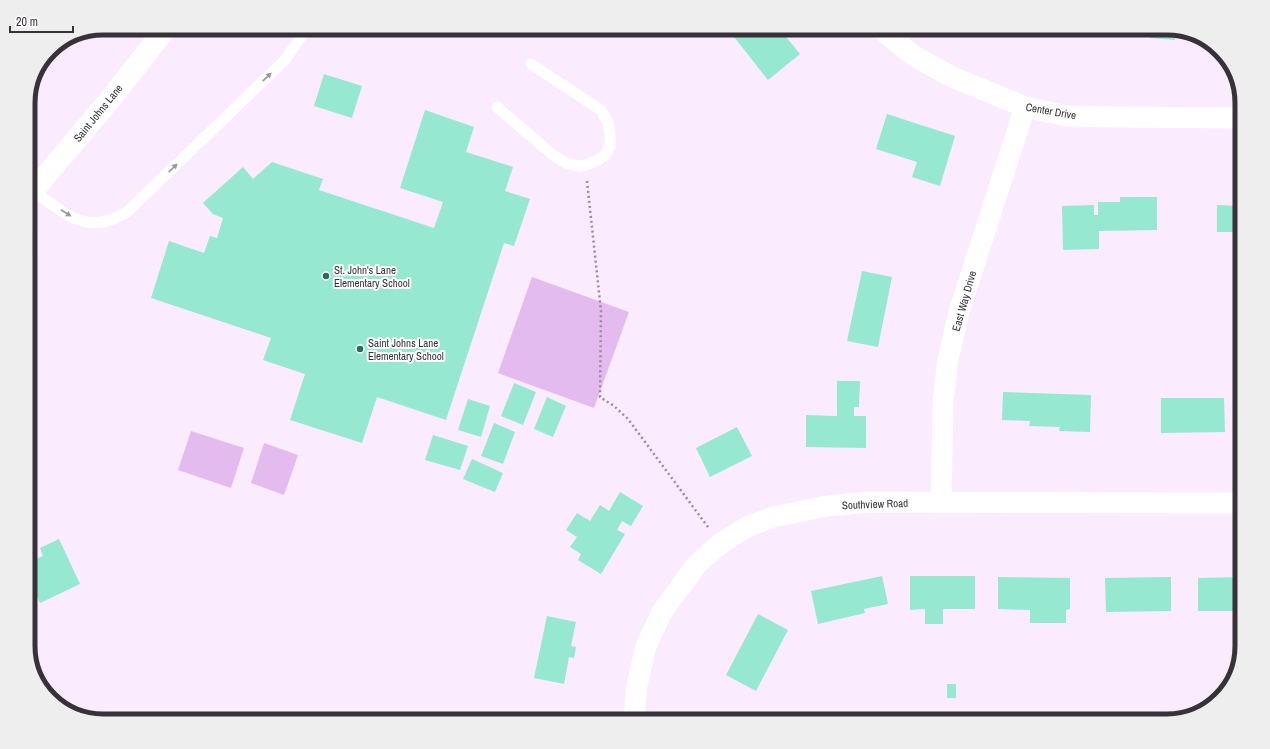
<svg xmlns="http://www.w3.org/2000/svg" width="1270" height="749" viewBox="0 0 1270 749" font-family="'Archivo Narrow',sans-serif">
<rect width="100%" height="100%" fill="#faebfe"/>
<!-- park -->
<g fill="#e4bbee">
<path d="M532,277L629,312L594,408L498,373Z"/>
<path d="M191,431L244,448L231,488L178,470Z"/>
<path d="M264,443L298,455L284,495L251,483Z"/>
</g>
<!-- building -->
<g fill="#96e8d0">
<path d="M727,28H779L800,54L768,80Z"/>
<path d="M1101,28H1167L1175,30V40L1150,38L1151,32L1101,30Z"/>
<path d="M324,74L362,86L352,118L314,106Z"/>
<path d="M425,110L474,127L466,152L513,167L505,191L530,199L514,246L504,243L446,420L377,397L362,443L290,420L305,374L263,360L271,338L151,298L169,241L204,253L210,236L217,238L223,218L213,214L203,203L243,167L253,179L272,162L323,179L319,190L434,228L443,202L400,188Z"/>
<path d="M887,114L955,136L940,186L912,177L917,162L876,149Z"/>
<path d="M1120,197H1157V230L1099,231V249L1063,250L1062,206L1094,205V215H1098V202H1120Z"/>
<path d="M1217,205L1242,206V232H1217Z"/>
<path d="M862,271L892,277L878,347L847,341Z"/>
<path d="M837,381H860L859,407H854V416H866V448L806,447V415L837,416Z"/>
<path d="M514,383L536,392L523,425L501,416Z"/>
<path d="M1003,392L1091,395L1090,432L1059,431L1060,427L1029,426L1030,421L1002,420Z"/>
<path d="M547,397L566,406L553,437L534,429Z"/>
<path d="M1161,398H1224L1225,432L1161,433Z"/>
<path d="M468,399L490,406L481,437L458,430Z"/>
<path d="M494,423L515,432L503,464L481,456Z"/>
<path d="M737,427L752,456L710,477L696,448Z"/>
<path d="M433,435L468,446L460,470L425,460Z"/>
<path d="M472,459L503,473L495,492L463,479Z"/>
<path d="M620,492L643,506L631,526L622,521L617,530L625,534L601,574L578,560L581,554L570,547L577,537L566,530L577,513L590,521L600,505L609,511Z"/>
<path d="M59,539L80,584L40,603L28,577V572L35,569L31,561L43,556L40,548Z"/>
<path d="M882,576L888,604L864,609L865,613L818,624L811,591Z"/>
<path d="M910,576H975V609H943V624H925V609L910,610Z"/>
<path d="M998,577L1070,578V609L1066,610V623H1030V610L998,609Z"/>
<path d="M1171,577V611L1106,612L1105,578Z"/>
<path d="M1242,577V611H1198V578Z"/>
<path d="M758,614L788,630L756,691L726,675Z"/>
<path d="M547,616L576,622L571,646L576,647L574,658L569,657L564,684L534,678Z"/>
<rect x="947" y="684" width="9" height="14"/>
</g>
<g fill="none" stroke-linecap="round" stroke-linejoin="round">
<!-- path -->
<path stroke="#978c9a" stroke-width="2.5" stroke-dasharray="2 3" stroke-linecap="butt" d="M587,181L601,311L600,397L614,406L628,419L708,527"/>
<!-- lane -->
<g stroke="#fff" stroke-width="11">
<path d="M497,107L553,155L566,163L579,166L585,165L597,161L605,155L610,146V134L608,123L601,110L531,64"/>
<path d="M34,191C55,207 81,231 110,220C116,218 121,215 127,212L285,60L307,28"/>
</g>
<!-- street -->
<g stroke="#fff" stroke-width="21">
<path d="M882,28L889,36L914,56L950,76L1025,107L1067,116L1114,117L1242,118"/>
<path d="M941,502L943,402L948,359L959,312L1025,107"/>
<path d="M634,721L637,685L646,646L662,612L697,564L720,544L747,527L773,517L827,506L869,502L1242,503"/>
</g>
<!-- secondary -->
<path stroke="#fff" stroke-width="22" d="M28,197L112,97L166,28"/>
</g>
<!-- one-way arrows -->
<defs><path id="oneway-solid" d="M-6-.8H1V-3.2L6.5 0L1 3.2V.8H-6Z"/></defs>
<g fill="#9c989c">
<use href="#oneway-solid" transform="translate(267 77) rotate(-44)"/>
<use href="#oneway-solid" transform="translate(173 168) rotate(-44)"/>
<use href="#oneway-solid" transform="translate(66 213) rotate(33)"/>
</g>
<!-- markers -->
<g fill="#2a6b5b" stroke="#fefefe" stroke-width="1.5">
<circle cx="326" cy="276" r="4"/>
<circle cx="360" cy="349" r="4"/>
</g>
<g text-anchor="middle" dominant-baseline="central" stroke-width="4" stroke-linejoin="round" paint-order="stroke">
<!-- street labels -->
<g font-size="11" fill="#38313a" stroke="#fefefe">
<text transform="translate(1051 111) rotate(10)">Center Drive</text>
<text transform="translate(98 113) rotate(-51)">Saint Johns Lane</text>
<text transform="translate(964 301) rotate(-74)">East Way Drive</text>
<text transform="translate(875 504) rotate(-2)">Southview Road</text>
</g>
<!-- poi labels -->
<g font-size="11" fill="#38313a" stroke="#fefefe" text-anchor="start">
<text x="334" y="270">St. John's Lane<tspan x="334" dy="13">Elementary School</tspan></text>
<text x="368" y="343">Saint Johns Lane<tspan x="368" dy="13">Elementary School</tspan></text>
</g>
</g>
<!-- crop -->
<path d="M0 0H1270V749H0ZM103 35H1167A68 68 0 0 1 1235 103V646A68 68 0 0 1 1167 714H103A68 68 0 0 1 35 646V103A68 68 0 0 1 103 35Z" fill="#eee" fill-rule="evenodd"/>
<path fill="none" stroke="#38313a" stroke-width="5" d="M103 35H1167A68 68 0 0 1 1235 103V646A68 68 0 0 1 1167 714H103A68 68 0 0 1 35 646V103A68 68 0 0 1 103 35Z"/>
<!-- scale -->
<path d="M10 26v6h63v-6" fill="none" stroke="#38313a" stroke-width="2"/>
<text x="16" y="26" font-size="12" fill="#38313a" stroke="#fefefe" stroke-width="3" paint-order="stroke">20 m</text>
</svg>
